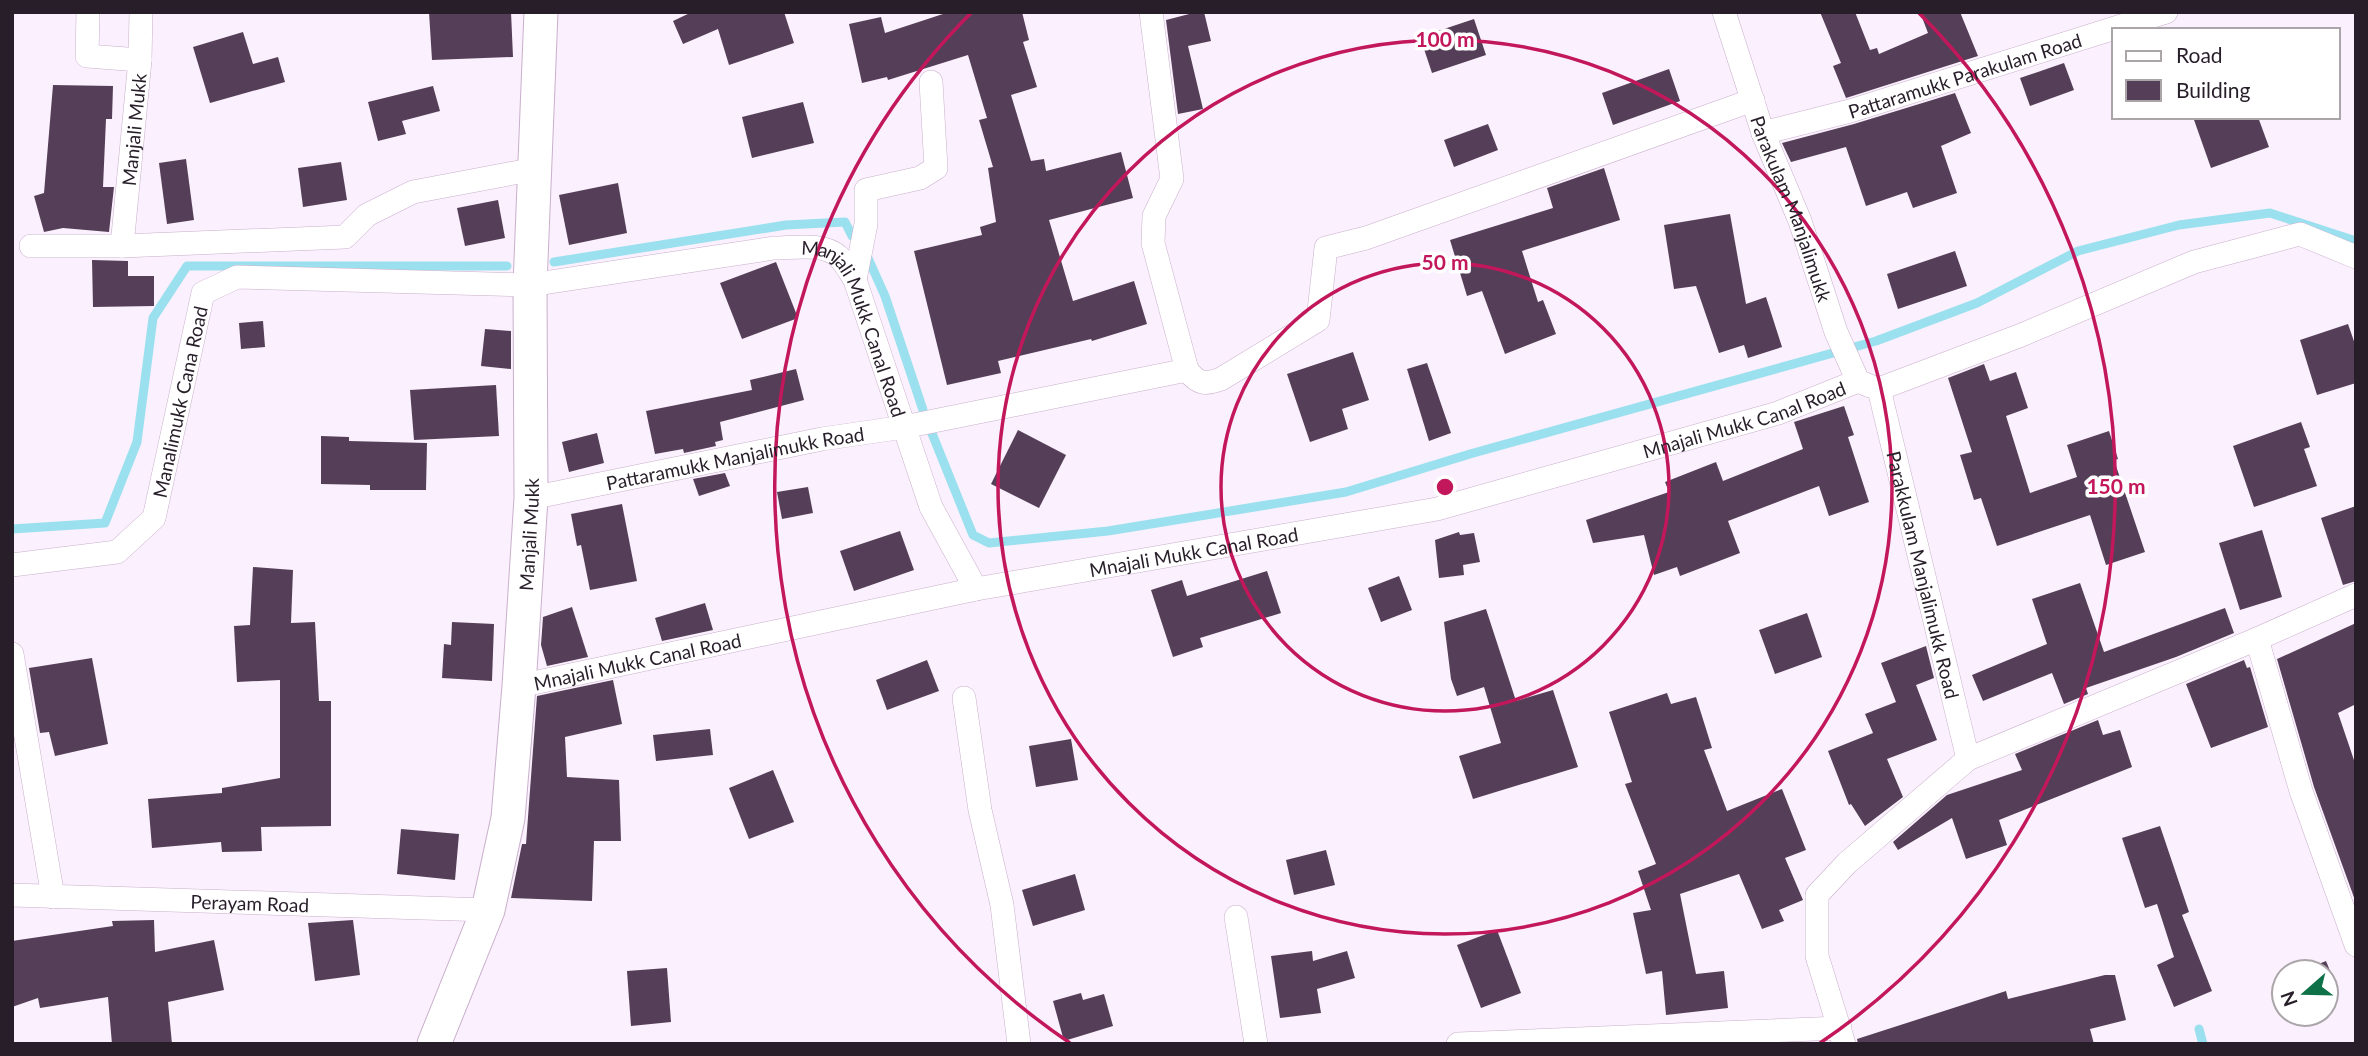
<svg xmlns="http://www.w3.org/2000/svg" width="2368" height="1056" viewBox="0 0 2368 1056" font-family="Lato,sans-serif">
<rect width="100%" height="100%" fill="#fbf0fd"/>
<g fill="none" stroke-linecap="round" stroke-linejoin="round">
<!-- stream -->
<g stroke="#9be0ee" stroke-width="9">
<path d="M868,258L885,296L923,410"/>
<path d="M554,262L786,225L845,222L852,236"/>
<path d="M931,431L973,535L989,543L1108,531L1346,492L1470,454L1876,341L1977,303L2078,251L2179,225L2270,213L2356,241"/>
<path d="M12,529L105,523L137,442L153,318L187,266H507"/>
<path d="M2199,1029L2203,1044"/>
</g>
</g>
<!-- building -->
<g fill="#553f58">
<path d="M429,12H511L513,57L432,60Z"/>
<path d="M692,12H784L794,43L729,65L718,29L683,44L673,21Z"/>
<path d="M949,12H1022L1029,40L1023,42L1037,87L1011,95L1031,161L1044,159L1046,171L1121,152L1133,198L1049,220L1073,301L1134,281L1147,324L1092,341L1091,339L998,361L1001,373L947,385L914,251L982,235L980,227L996,222L988,168L993,167L979,120L987,118L968,55L888,80L887,77L862,83L849,24L881,17L885,33Z"/>
<path d="M1197,12H1204L1211,41L1188,46L1203,109L1178,114L1166,20Z"/>
<path d="M1820,12H1855L1870,50L1877,48L1879,54L1928,33L1920,12H1960L1978,56L1846,98L1833,66L1841,63Z"/>
<path d="M1474,19L1486,55L1432,73L1420,37Z"/>
<path d="M243,32L253,64L278,57L285,82L210,103L193,47Z"/>
<path d="M2064,63L2074,90L2030,106L2020,78Z"/>
<path d="M1669,69L1680,101L1613,125L1602,93Z"/>
<path d="M53,85L113,86L112,119H106L103,187H114L109,232L63,228L44,232L34,196L44,193Z"/>
<path d="M433,86L440,111L402,121L406,134L378,141L368,102Z"/>
<path d="M1955,93L1971,133L1941,146L1957,193L1913,208L1907,192L1866,206L1846,147L1791,162L1782,143L1854,124Z"/>
<path d="M803,102L814,143L752,158L742,117Z"/>
<path d="M2193,117H2258L2269,147L2211,168Z"/>
<path d="M1488,124L1498,150L1454,167L1444,140Z"/>
<path d="M186,159L194,220L167,224L159,163Z"/>
<path d="M341,162L347,200L303,207L298,168Z"/>
<path d="M1604,168L1620,220L1522,251L1538,302L1543,300L1556,334L1505,354L1482,291L1467,296L1450,240L1553,208L1547,188Z"/>
<path d="M618,183L627,233L569,245L559,195Z"/>
<path d="M498,200L505,238L465,246L457,208Z"/>
<path d="M1730,214L1746,304L1766,297L1782,347L1748,358L1744,345L1719,353L1696,286L1674,289L1664,225Z"/>
<path d="M1955,251L1967,286L1898,309L1887,274Z"/>
<path d="M92,260L128,261V276H154V306L93,307Z"/>
<path d="M776,262L798,318L742,339L720,283Z"/>
<path d="M263,321L265,347L241,349L239,323Z"/>
<path d="M2348,324L2356,347V383L2317,395L2300,340Z"/>
<path d="M485,329L511,331V369L481,366Z"/>
<path d="M1353,352L1369,400L1342,409L1348,429L1310,442L1287,374Z"/>
<path d="M1427,363L1451,433L1429,441L1407,369Z"/>
<path d="M1984,364L1990,381L2016,372L2028,408L2006,416L2030,493L2077,477L2067,445L2109,431L2118,459L2114,460L2145,552L2106,565L2090,515L1997,546L1981,498L1974,500L1960,455L1972,452L1948,378Z"/>
<path d="M796,369L804,400L720,422L723,440L715,442L716,446L684,453L683,449L655,454L646,411L752,390L750,380Z"/>
<path d="M496,385L499,436L414,440L410,390Z"/>
<path d="M1844,406L1854,435L1848,437L1869,502L1829,516L1819,486L1728,521L1740,553L1680,576L1677,567L1654,575L1644,535L1593,543L1586,520L1669,492L1665,482L1716,462L1723,481L1803,449L1794,422Z"/>
<path d="M2301,422L2310,447L2304,449L2317,486L2254,507L2233,446Z"/>
<path d="M1018,430L1066,455L1039,508L991,484Z"/>
<path d="M597,433L604,463L569,472L562,442Z"/>
<path d="M321,436L349,437V441L427,443L426,490H370V485L321,484Z"/>
<path d="M725,473L730,486L699,496L693,479Z"/>
<path d="M808,487L813,513L782,519L777,492Z"/>
<path d="M622,504L637,581L590,590L581,545L577,546L571,514Z"/>
<path d="M2356,506V581L2343,585L2321,518Z"/>
<path d="M2262,530L2282,597L2240,610L2219,543Z"/>
<path d="M900,531L914,570L854,591L840,551Z"/>
<path d="M1459,532L1460,535L1474,533L1480,562L1463,565L1464,575L1439,578L1435,540Z"/>
<path d="M253,567L293,570L291,623L315,622L319,701H331V826L261,827L262,851L222,852L221,842L152,848L148,799L222,793V788L280,778V680L237,682L234,626L250,625Z"/>
<path d="M1267,571L1281,613L1200,638L1203,647L1173,657L1151,590L1182,580L1187,596Z"/>
<path d="M1399,576L1412,610L1381,622L1368,588Z"/>
<path d="M2080,583L2104,652L2225,608L2234,633L2176,657L2086,688L2088,694L2064,704L2052,673L1983,701L1972,675L2047,644L2032,599Z"/>
<path d="M705,603L713,630L662,641L655,618Z"/>
<path d="M572,607L588,657L547,666L541,645L543,617Z"/>
<path d="M1486,609L1516,701L1553,690L1578,767L1473,799L1459,756L1501,743L1484,687L1457,696L1451,679L1444,622Z"/>
<path d="M1807,613L1822,657L1775,674L1759,630Z"/>
<path d="M452,622L494,624L492,681L442,678L444,644L451,645Z"/>
<path d="M2356,623V704L2338,713L2356,766V903L2314,787L2277,659Z"/>
<path d="M1926,646L1934,678L1916,685L1937,740L1887,759L1903,797L1865,826L1851,804L1849,805L1828,751L1873,733L1865,714L1896,702L1881,663Z"/>
<path d="M92,658L108,744L55,756L49,732L40,733L29,668Z"/>
<path d="M927,660L939,691L887,710L876,680Z"/>
<path d="M2244,660L2247,668L2250,667L2268,727L2211,748L2186,684Z"/>
<path d="M613,680L622,724L565,737L567,777L619,780L621,841H594L592,901L511,898L522,844H526L537,696Z"/>
<path d="M1667,693L1671,704L1696,697L1712,748L1704,750L1727,811L1782,789L1806,850L1785,858L1803,900L1779,910L1784,921L1762,929L1739,874L1680,894L1696,974L1724,971L1728,1008L1666,1015L1662,971L1646,974L1633,913L1651,910L1638,871L1656,864L1625,784L1632,782L1609,712Z"/>
<path d="M2098,720L2103,735L2120,730L2132,767L1999,820L2007,845L1966,859L1952,818L1898,850L1893,842L1947,795L2022,770L2015,754Z"/>
<path d="M710,729L713,755L656,761L653,735Z"/>
<path d="M1071,739L1078,780L1036,787L1029,746Z"/>
<path d="M773,770L794,822L749,839L729,788Z"/>
<path d="M2160,826L2189,912L2182,915L2212,991L2174,1007L2157,965L2174,957L2157,904L2145,908L2122,838Z"/>
<path d="M401,829L459,834L455,880L397,874Z"/>
<path d="M1326,850L1335,885L1294,895L1286,860Z"/>
<path d="M1075,874L1085,910L1033,926L1022,890Z"/>
<path d="M154,920L155,952L214,940L224,990L168,1002L172,1044H112L108,997L40,1008L38,998L12,1007V941L113,926L112,921Z"/>
<path d="M353,920L360,975L315,981L308,923Z"/>
<path d="M1497,930L1521,993L1481,1008L1457,945Z"/>
<path d="M1312,951L1313,961L1347,951L1355,978L1317,989L1321,1013L1280,1018L1271,956Z"/>
<path d="M2326,961L2335,983L2326,987V972H2299Z"/>
<path d="M667,968L671,1022L631,1026L627,971Z"/>
<path d="M2105,975H2115L2126,1020L2090,1029L2094,1044H1858L1857,1039L2006,991L2008,999Z"/>
<path d="M1081,993L1083,1000L1104,994L1113,1026L1064,1041L1053,1001Z"/>
</g>
<g fill="none" stroke-linecap="round" stroke-linejoin="round">
<!-- street casing -->
<g stroke="#c9afcc" stroke-width="24">
<g id="street">
<path d="M88,12L87,56L140,60"/>
<path d="M1151,12L1172,179L1154,216L1153,243L1187,370C1198,384 1205,385 1221,379L1318,320L1326,248L1366,238L1753,100"/>
<path id="s1" d="M1724,12L1763,133L1800,221L1836,332L1858,381L1870,386"/>
<path id="s2" d="M1763,133L1850,111L2166,12"/>
<path d="M31,246H122L345,237L367,215L413,192L535,169"/>
<path id="s3" d="M122,246L140,60L141,12"/>
<path d="M855,280L866,224V190L920,178L936,168L931,82"/>
<path d="M1879,389L2019,336L2194,262L2300,234L2356,257"/>
<path id="s4" d="M1879,389L1968,759"/>
<path id="s5" d="M531,498L822,439L904,427L1187,370"/>
<path id="s6" d="M12,565L117,552L154,518L203,293L237,277L530,285L774,248C793,248 824,242 839,257C845,263 850,272 855,280L931,507L976,589"/>
<path d="M2257,639L2301,791L2356,945"/>
<path d="M12,654L53,897"/>
<path id="s7" d="M519,686L976,589L1437,509L1778,413L1858,381"/>
<path d="M964,698L980,810L1002,905L1019,1044"/>
<path id="s8" d="M12,895L488,910"/>
<path d="M1236,917L1256,1044"/>
<path d="M1458,1044L1840,1028"/>
<path d="M1844,1044L1817,956V895L1847,863L1968,759L2257,639L2356,595"/>
</g>
</g>
<!-- secondary casing -->
<g stroke="#c9afcc" stroke-width="35">
<g id="secondary">
<path id="s9" d="M434,1044L488,910L508,818L519,686L531,498L530,285L541,12"/>
</g>
</g>
<!-- street -->
<use href="#street" stroke="#fff" stroke-width="23"/>
<!-- secondary -->
<use href="#secondary" stroke="#fff" stroke-width="33"/>
</g>
<!-- distance rings -->
<g fill="none" stroke="#c2185b" stroke-width="3.5">
<circle cx="1445" cy="487" r="224"/>
<circle cx="1445" cy="487" r="447"/>
<path d="M1070 1043A671 671 0 0 1 971 13M1919 13A671 671 0 0 1 1820 1043"/>
</g>
<g text-anchor="middle" dominant-baseline="central" stroke-width="7" stroke-linejoin="round" paint-order="stroke">
<!-- street labels -->
<g font-size="19" fill="#271e29" stroke="#fff">
<text stroke="none"><textPath href="#s2" startOffset="210">Pattaramukk Parakulam Road</textPath></text>
<text stroke="none"><textPath href="#s3" startOffset="117">Manjali Mukk</textPath></text>
<text stroke="none"><textPath href="#s1" startOffset="208">Parakulam Manjalimukk</textPath></text>
<text stroke="none"><textPath href="#s6" startOffset="1097">Manjali Mukk Canal Road</textPath></text>
<text stroke="none"><textPath href="#s6" startOffset="275">Manalimukk Cana Road</textPath></text>
<text stroke="none"><textPath href="#s7" startOffset="1255">Mnajali Mukk Canal Road</textPath></text>
<text stroke="none"><textPath href="#s5" startOffset="208">Pattaramukk Manjalimukk Road</textPath></text>
<text stroke="none"><textPath href="#s9" startOffset="523">Manjali Mukk</textPath></text>
<text stroke="none"><textPath href="#s7" startOffset="688">Mnajali Mukk Canal Road</textPath></text>
<text stroke="none"><textPath href="#s4" startOffset="191">Parakkulam Manjalimukk Road</textPath></text>
<text stroke="none"><textPath href="#s7" startOffset="121">Mnajali Mukk Canal Road</textPath></text>
<text stroke="none"><textPath href="#s8" startOffset="238">Perayam Road</textPath></text>
</g>
</g>
<circle cx="1445" cy="487" r="10" fill="#c2185b" stroke="#fff" stroke-width="3.5"/>
<g font-size="21" text-anchor="middle" font-weight="bold" fill="#c2185b" stroke="#fff" stroke-width="7" stroke-linejoin="round" paint-order="stroke">
<text x="1445" y="47">100 m</text>
<text x="1445" y="270">50 m</text>
<text x="2116" y="494">150 m</text>
</g>
<!-- border -->
<rect width="2368" height="1056" fill="none" stroke="#271e29" stroke-width="28"/>
<!-- legend -->
<rect x="2112" y="28" width="228" height="91" fill="#ffffff" stroke="#a9a5a9" stroke-width="2"/>
<rect x="2126" y="51" width="35" height="10" fill="#ffffff" stroke="#a9a5a9" stroke-width="2"/>
<text x="2176" y="63" font-size="21" fill="#271e29">Road</text>
<rect x="2126" y="80" width="35" height="21" fill="#553f58" stroke="#a9a5a9" stroke-width="2"/>
<text x="2176" y="98" font-size="21" fill="#271e29">Building</text>
<!-- north arrow -->
<g transform="translate(2305 993) rotate(250)"><circle r="33" fill="#ffffff" stroke="#a9a5a9" stroke-width="2"/>
<path d="M0-5L12 26L0 18L-12 26Z" fill="#0e7147"/>
<text y="-10" font-size="19" font-weight="bold" text-anchor="middle" fill="#271e29">N</text>
</g>
</svg>
